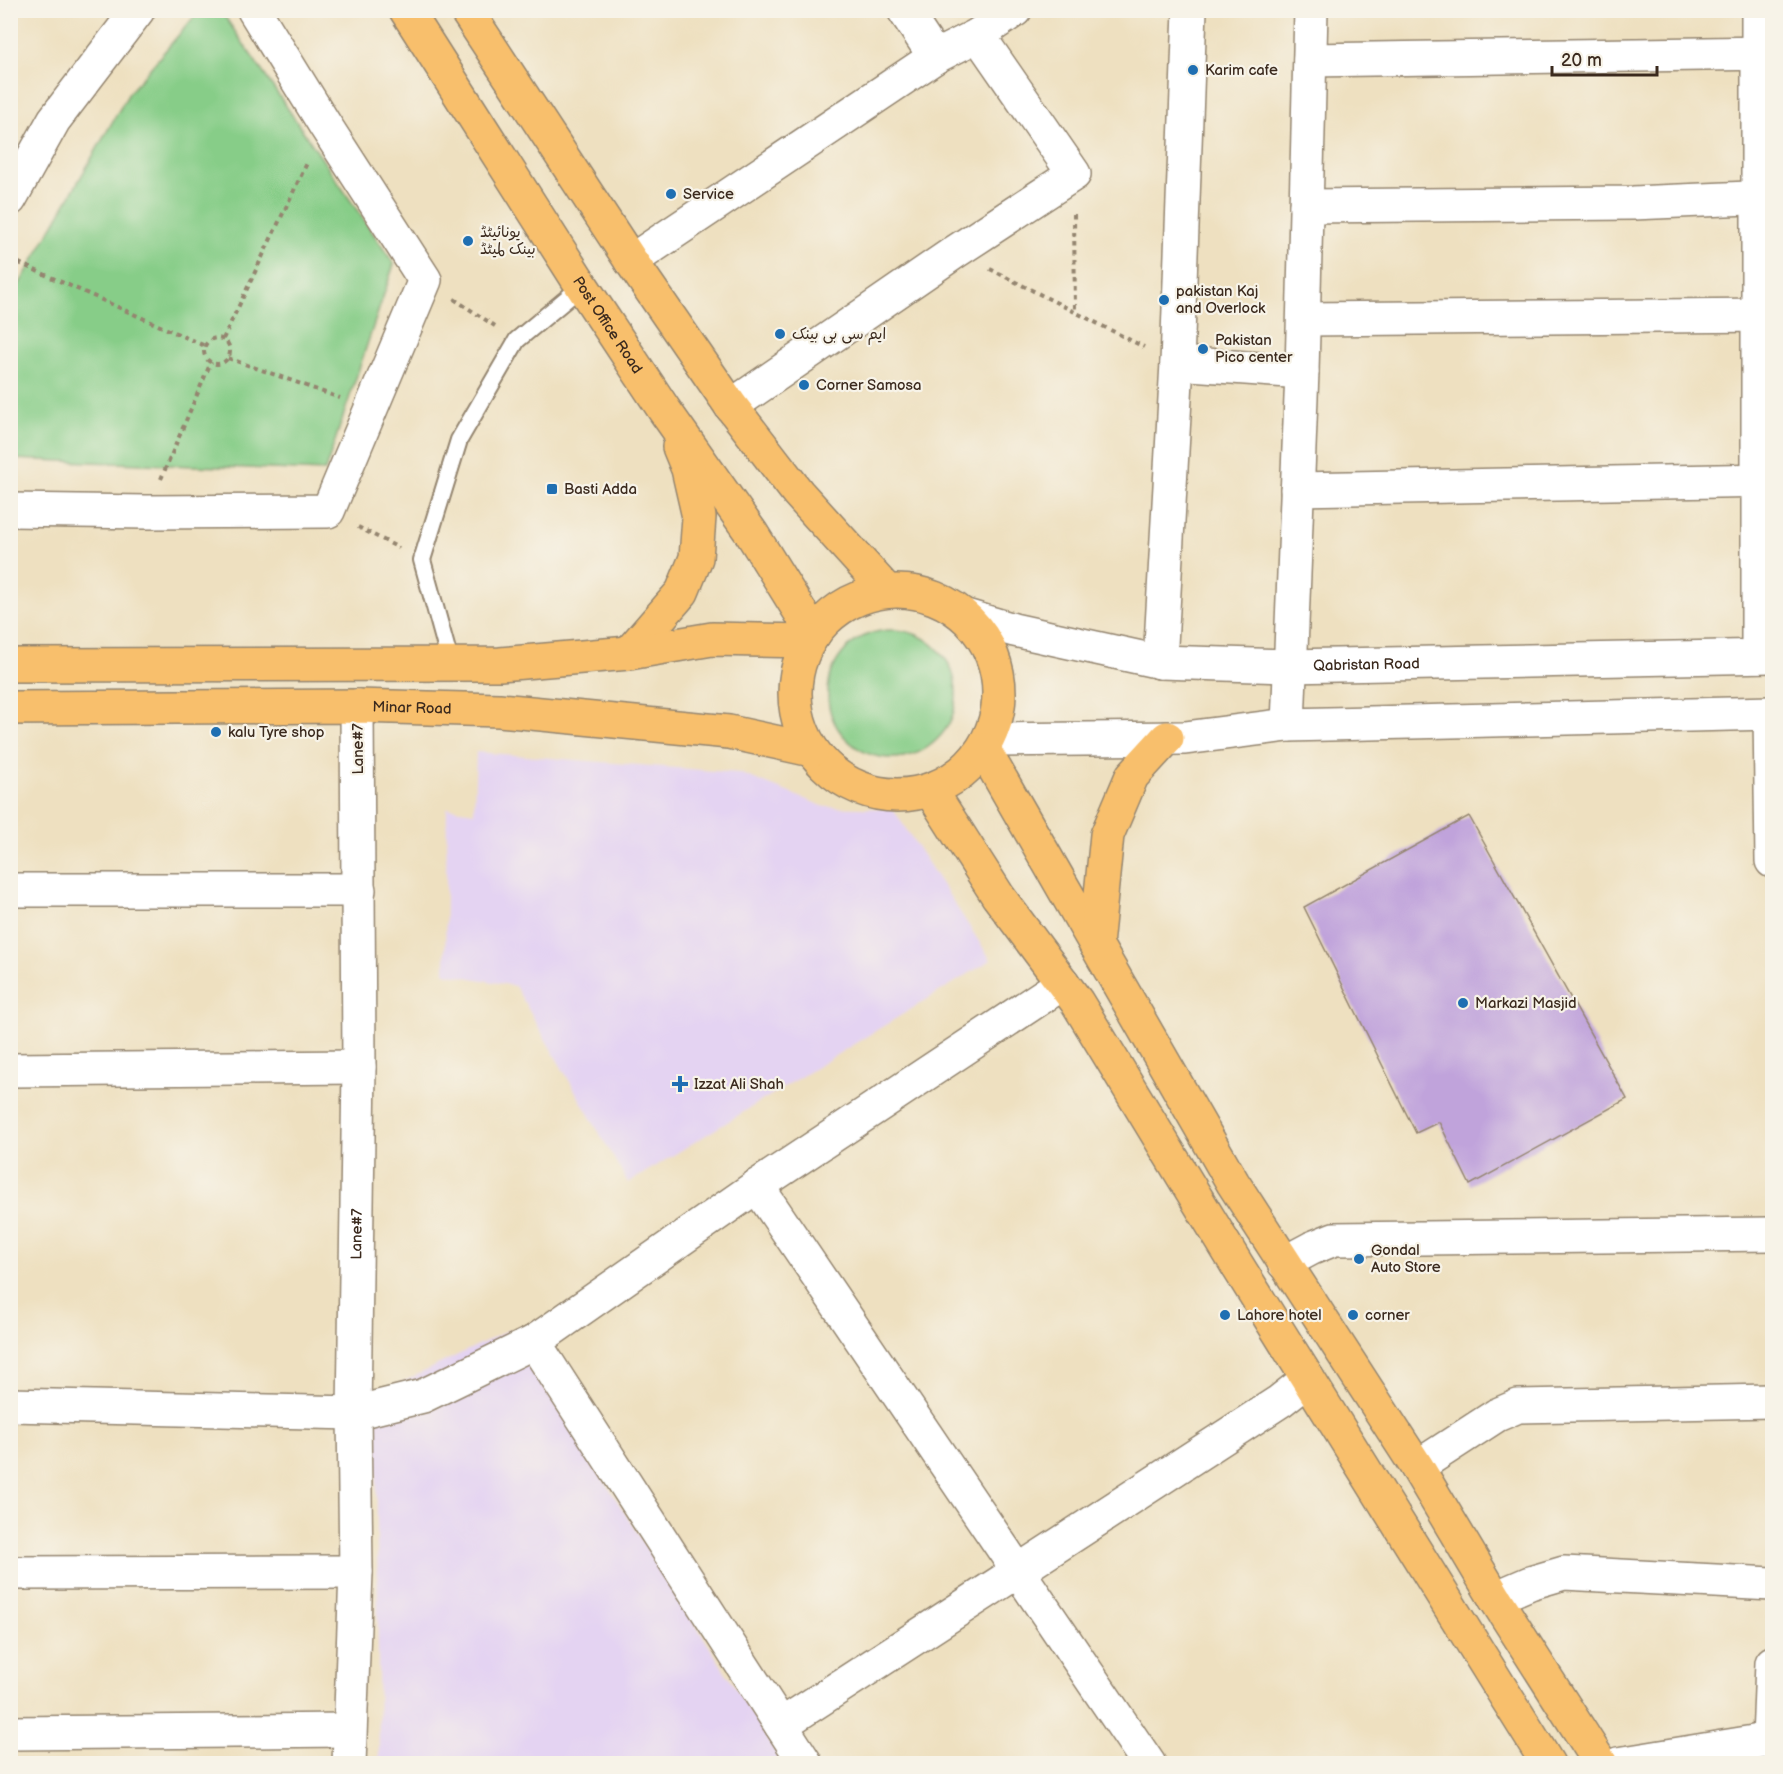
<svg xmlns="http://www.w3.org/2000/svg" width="1783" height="1774" viewBox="0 0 1783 1774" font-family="'Balsamiq Sans','Playpen Sans Arabic',sans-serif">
<rect width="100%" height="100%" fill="#f7f3e8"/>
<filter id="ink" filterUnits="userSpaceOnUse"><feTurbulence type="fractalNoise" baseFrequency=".0167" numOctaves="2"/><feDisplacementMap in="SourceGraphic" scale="12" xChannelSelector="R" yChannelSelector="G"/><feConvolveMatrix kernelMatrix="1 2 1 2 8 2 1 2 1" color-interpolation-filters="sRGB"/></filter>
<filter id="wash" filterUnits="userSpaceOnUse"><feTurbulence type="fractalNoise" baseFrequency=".008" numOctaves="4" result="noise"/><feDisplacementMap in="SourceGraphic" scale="24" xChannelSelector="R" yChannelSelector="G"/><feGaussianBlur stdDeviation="1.35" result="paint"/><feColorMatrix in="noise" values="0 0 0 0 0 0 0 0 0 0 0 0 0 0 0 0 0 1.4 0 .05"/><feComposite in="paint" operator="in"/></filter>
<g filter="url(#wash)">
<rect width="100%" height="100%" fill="#eee0c0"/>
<!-- built -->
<g fill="#e4d3f2">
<path d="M476,752L739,773L825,807L893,809L991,960L628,1183L515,986L445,973L447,808L474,812Z"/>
<path d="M509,1330L783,1763H379L376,1395Z"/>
</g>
<!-- green -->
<g fill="#87cd88" stroke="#617c53" stroke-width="1.5">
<path d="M200,10L221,11L394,264L325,471L11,459V299L129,93Z"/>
<circle cx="892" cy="694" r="64"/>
</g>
<g id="blocks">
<!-- building -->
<path fill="#c0a3db" d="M1469,816L1627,1099L1470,1185L1439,1122L1416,1133L1304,907Z"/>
</g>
</g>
<g filter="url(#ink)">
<use href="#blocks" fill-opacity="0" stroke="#94856f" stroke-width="1.5"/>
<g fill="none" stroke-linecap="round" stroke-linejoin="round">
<!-- service casing -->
<g stroke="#94856f" stroke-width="20">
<path id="service" d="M451,665L422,560L459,440L517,340L582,286"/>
</g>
<!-- minor casing -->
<g stroke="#94856f" stroke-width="36">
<g id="minor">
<path d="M904,10L935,57"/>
<path d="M1758,10V656"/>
<path d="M1310,60L1772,53"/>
<path d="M10,199L54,120L138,10"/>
<path d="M1306,206L1633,203L1772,197"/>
<path d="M631,261L935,57L978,35L1015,10"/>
<path d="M1304,319L1772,315"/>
<path d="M1177,363L1302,372"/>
<path d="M731,406L955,252L1074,174L978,35"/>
<path d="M1297,489L1772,480"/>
<path d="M10,510L146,512L328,511L425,280L325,125L254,10"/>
<path d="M1160,662L1177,363L1190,10"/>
<path d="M1770,713L1772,861"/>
<path d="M1288,725L1302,372L1311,10"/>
<path d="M10,890H359"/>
<path d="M10,1070L359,1067"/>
<path d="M757,1186L1149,1764"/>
<path d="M1284,1263L1312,1248L1334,1239L1772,1234"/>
<path d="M534,1342L806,1764"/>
<path d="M10,1405L354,1413L423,1396L534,1342L757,1186L1063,983"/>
<path d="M1417,1467L1497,1415L1518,1406L1772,1401"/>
<path d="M10,1573L356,1572"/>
<path d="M1495,1598L1530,1583L1564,1573L1772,1584"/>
<path d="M1772,1663L1769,1740L1772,1743"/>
<path d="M781,1725L1280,1401L1308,1379"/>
<path d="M10,1733L349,1730"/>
<path id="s1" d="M349,1764L356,1572L354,1413L359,1067L357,706"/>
<path d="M1618,1764L1772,1739"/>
</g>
</g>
<!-- tertiary casing -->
<g stroke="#94856f" stroke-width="36">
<g id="tertiary">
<path id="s2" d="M966,616L1014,630L1160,662L1289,666L1772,656"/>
<path d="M989,740L1185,738L1288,725L1772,713"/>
</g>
</g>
<!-- primary casing -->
<g stroke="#94856f" stroke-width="36">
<g id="primary">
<path id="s3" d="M406,10L582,286L665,411L752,534L814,634"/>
<path d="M466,10L631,261L731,406L798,493L887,591"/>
<circle cx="897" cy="693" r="102"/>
<path d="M629,653L682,592L696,558L699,517L688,469L679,447"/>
<path d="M10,665L500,664L629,653L712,639L809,641"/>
<path id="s4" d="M10,708L357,706L499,710L729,732L812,750"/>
<path d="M984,750L1233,1183L1417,1467L1495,1598L1601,1764"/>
<path d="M931,791L998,896L1077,1002L1237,1265L1548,1764"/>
<path d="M1096,945L1107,835L1132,776L1167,738"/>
</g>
</g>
<!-- path -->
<g stroke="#94856f" stroke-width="4" stroke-dasharray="4.5 4.5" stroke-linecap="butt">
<path d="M1074,214L1075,313"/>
<path d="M10,259L205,346"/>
<path d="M990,269L1144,347"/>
<path d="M454,299L495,326"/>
<circle cx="217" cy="351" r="13"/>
<path d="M223,339L308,161"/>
<path d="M228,358L340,398"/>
<path d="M161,479L211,362"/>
<path d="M358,527L399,548"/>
</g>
<!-- service -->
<use href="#service" stroke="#fff" stroke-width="16"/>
<!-- minor -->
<use href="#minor" stroke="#fff" stroke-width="33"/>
<!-- tertiary -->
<use href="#tertiary" stroke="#fff" stroke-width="33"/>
<!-- primary -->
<use href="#primary" stroke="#f8bf6c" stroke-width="33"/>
</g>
</g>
<!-- markers -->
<g fill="#1f6fb2" stroke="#f7f3e8" stroke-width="2">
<circle cx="1193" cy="70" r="6"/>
<circle cx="671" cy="194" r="6"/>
<circle cx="468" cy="241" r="6"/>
<circle cx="1164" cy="300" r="6"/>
<circle cx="780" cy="334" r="6"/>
<circle cx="1203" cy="349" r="6"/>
<circle cx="804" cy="385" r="6"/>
<rect x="546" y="483" width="12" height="12" rx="3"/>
<circle cx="216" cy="732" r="6"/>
<circle cx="1463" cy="1003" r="6"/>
<path d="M677 1075h6v6h6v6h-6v6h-6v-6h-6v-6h6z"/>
<circle cx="1359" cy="1259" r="6"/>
<circle cx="1225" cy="1315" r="6"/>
<circle cx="1353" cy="1315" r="6"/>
</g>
<g text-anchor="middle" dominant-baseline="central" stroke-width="4.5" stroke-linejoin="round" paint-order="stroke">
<!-- poi labels -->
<g font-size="15" fill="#3b2a1e" stroke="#f7f3e8" text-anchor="start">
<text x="1205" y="70">Karim cafe</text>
<text x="683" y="194">Service</text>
<text x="480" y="232">یونائیٹڈ<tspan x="480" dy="17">بینک لمیٹڈ</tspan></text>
<text x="1176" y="291">pakistan Kaj<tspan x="1176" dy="17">and Overlock</tspan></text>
<text x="792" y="334">ایم سی بی بینک</text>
<text x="1215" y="340">Pakistan<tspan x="1215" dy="17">Pico center</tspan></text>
<text x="816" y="385">Corner Samosa</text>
<text x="564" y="489">Basti Adda</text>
<text x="228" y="732">kalu Tyre shop</text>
<text x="1475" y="1003">Markazi Masjid</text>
<text x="694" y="1084">Izzat Ali Shah</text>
<text x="1371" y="1250">Gondal<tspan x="1371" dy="17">Auto Store</tspan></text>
<text x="1237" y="1315">Lahore hotel</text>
<text x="1365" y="1315">corner</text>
</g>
<!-- street labels -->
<g font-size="15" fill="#3b2a1e" stroke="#f7f3e8">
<text stroke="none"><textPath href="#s3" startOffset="374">Post Office Road</textPath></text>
<text stroke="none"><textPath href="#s2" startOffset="406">Qabristan Road</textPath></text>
<text stroke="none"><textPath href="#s4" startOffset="402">Minar Road</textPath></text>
<text transform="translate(358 749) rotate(-90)">Lane#7</text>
<text stroke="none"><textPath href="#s1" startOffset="530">Lane#7</textPath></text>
</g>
</g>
<!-- margin -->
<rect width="1783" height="1774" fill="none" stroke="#f7f3e8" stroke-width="36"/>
<!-- scale -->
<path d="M1552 66v9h105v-9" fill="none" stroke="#3b2a1e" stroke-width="3"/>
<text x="1561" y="66" font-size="18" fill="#3b2a1e" stroke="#f7f3e8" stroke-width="4.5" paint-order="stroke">20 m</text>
</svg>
